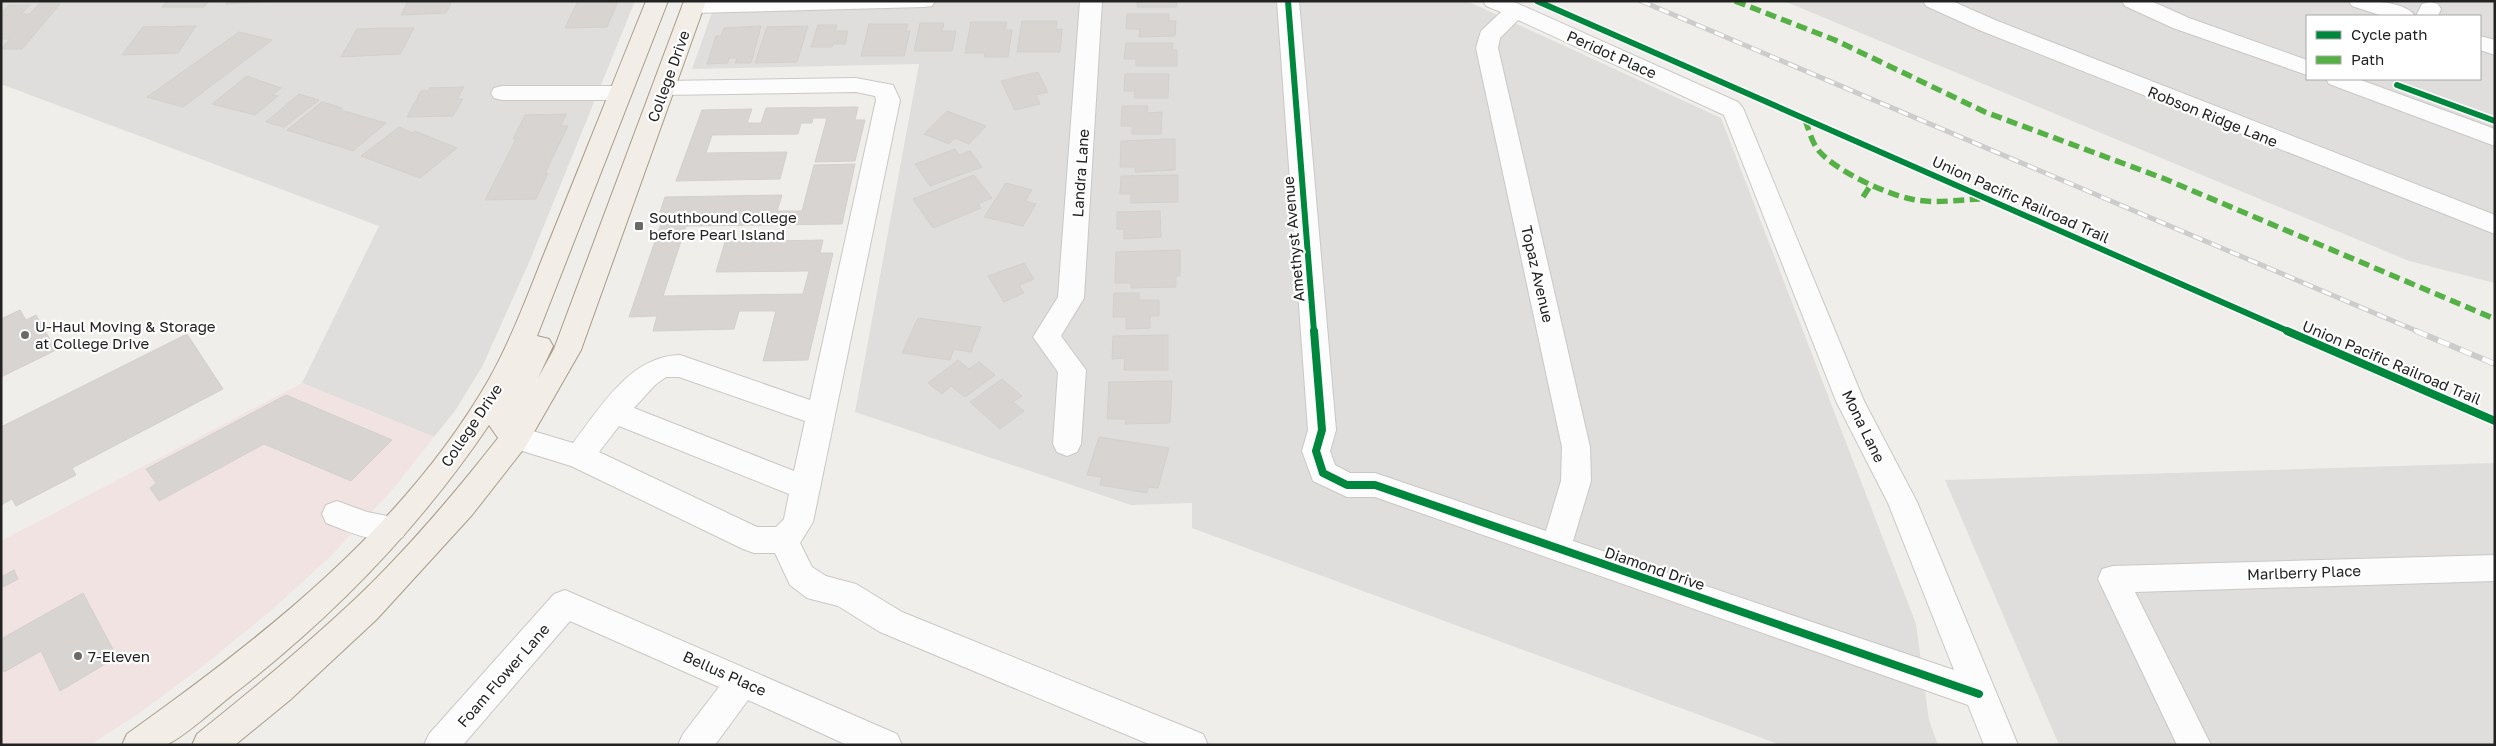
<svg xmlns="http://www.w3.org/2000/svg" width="2496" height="746" viewBox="0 0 2496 746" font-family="'Golos Text',sans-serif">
<rect width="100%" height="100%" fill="#f0eeeb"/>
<!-- residential -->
<g fill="#dfdedc" fill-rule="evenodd">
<path d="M1,1H635L530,260L483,365L455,411L434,437L302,383L379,226L1,84Z"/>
<path d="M716,1H1467L1721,118L1916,624L1929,720L1938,745H1781L1192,528V503L1131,505L855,412L919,64L692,69Z"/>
<path d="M1784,1H2495V283L2409,261ZM2307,16H2480V79H2307Z"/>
<path d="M2495,463V745H2059L1945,480Z"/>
</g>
<!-- commercial -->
<path fill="#f1e3e1" d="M302,383L434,437L394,488L330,557L274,608L202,667L135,716L90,745H1V541Z"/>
<!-- building -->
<g fill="#d7d4d2" stroke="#d3d0cc">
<path d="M167,1H209L204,7H162Z"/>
<path d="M228,1H280L226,4Z"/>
<path d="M408,1H452L446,13L401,15Z"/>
<path d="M578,1H618L607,27L565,28Z"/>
<path d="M1137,1H1177L1176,7H1137Z"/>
<path d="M39,4H60L22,49H1L10,39H1V14L9,5H30L21,14H30Z"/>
<path d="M1127,14H1169V21H1176L1175,36L1139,37L1140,29H1126Z"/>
<path d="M1022,21H1057L1056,30L1062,29L1060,52H1017Z"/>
<path d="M971,22H1007L1005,30H1012L1008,57H984L985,53H965Z"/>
<path d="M920,23H944L942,31H956L952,51H914Z"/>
<path d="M869,24H908L906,31H910L904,56H861Z"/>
<path d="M818,25H837L835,31H848L845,44H833L832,47H811Z"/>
<path d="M196,26L178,53L122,55L143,27Z"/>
<path d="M761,26L751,63H735L737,58H729L728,63L707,64L716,36H721L724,28Z"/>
<path d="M808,26L797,62L755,63L767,27Z"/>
<path d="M386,28H414L400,54L341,57L357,29Z"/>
<path d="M239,32L272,40L183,107L147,97Z"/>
<path d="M1126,43H1173L1172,50H1177V66H1136V59H1124Z"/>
<path d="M1038,72L1048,92L1036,95L1040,104L1015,110L1001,81Z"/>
<path d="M1125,74H1169L1168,98H1134L1135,91H1124Z"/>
<path d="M247,76L281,88L272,95L278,96L255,115L212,104Z"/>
<path d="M464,87L457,99H463L453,116L407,117L421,91H428L430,88Z"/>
<path d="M299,94L319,100L284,127L266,122Z"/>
<path d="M322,102L342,108L340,110L386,123L353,151L287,130Z"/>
<path d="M1122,106H1148L1147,113L1162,112L1161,134H1132V126H1121Z"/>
<path d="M858,107L855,120H865L855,161L815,162L827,118H813L812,123H801L798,134L712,135L706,153L787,152L780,179L676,181L702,110L752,109L747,123H761L766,108Z"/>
<path d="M947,111L986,126L969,144L955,138L949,144L924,134Z"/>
<path d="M566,114L561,126H568L545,173H548L536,199L485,200L516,139H513L525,115Z"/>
<path d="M399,127L413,133L415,131L457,148L420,178L361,156Z"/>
<path d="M1175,139V170L1135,172V167H1120L1121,141Z"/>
<path d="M955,149L959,155L970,151L982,167L930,186L915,164Z"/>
<path d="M855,164L842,224L686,226L663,296L803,294L809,271L716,272L725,242L823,240L820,253H833L808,360L763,361L776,311H739L734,329L653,331L657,316L629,317L665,212H660L665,197L782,195L777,211H802L814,165Z"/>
<path d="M974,175L992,198L978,204L981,208L933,228L913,199Z"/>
<path d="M1178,175V202L1131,203V194H1120L1121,176Z"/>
<path d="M1006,183L1032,190L1025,201L1036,204L1023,226L984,217Z"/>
<path d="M1160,211L1161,237L1124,239V229H1117V212Z"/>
<path d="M1180,250V276H1176V287L1131,288V283H1115L1116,252Z"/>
<path d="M1024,263L1034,279L1019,285L1024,293L1004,302L988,276Z"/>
<path d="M1114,293H1139V300H1159V316H1150V328L1126,329V317H1113Z"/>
<path d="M20,310L26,320L36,315L56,350L1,377V319Z"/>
<path d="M918,318L981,327L971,352L954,349L950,360L902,353Z"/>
<path d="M187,334L223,389L72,468L76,475L16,506L12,499L1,505V427Z"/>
<path d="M1168,335V370H1124L1125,358L1112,359L1113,336Z"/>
<path d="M958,360L969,369L979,362L995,375L965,397L951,386L942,394L928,383Z"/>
<path d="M1002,379L1022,396L1013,402L1024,411L1000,429L970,402Z"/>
<path d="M1172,381L1170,423L1125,424L1126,419H1107L1109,382Z"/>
<path d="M286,395L392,440L351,481L264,444L159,501L150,488L156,483L146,469Z"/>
<path d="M1099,437L1169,448L1158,488L1148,487L1147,493L1100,485L1102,477L1087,475Z"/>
<path d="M14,570L18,579L3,587L1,577Z"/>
<path d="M83,593L117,657L60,691L41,651L4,672L1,667V639Z"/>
</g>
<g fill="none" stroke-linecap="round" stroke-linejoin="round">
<!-- minor casing -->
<g stroke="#c9c8c7" stroke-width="2">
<g id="minor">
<path d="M685,1H935L932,6L924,7L693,13L685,11L682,6Z"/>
<path d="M1080,1H1102L1084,298L1061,336L1086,370L1081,444L1077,452L1067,456L1057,452L1053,444L1058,372L1033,337L1058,297Z"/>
<path d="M1277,1H1299L1336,430L1330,451L1335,465L1350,473H1375L1546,531L1561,481L1562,447L1476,48L1481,31L1501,12L1486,6L1483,1H1512L1738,102L1743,108L1864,401L1917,502L2018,745H1984L1968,705L1375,497H1347L1313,481L1302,451L1308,430ZM1518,20L1724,115L1836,401L1888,503L1954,670L1573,541L1591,481L1590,447L1498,48L1500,38Z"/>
<path d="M1923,1H1952L1995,20L2495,215V234L1979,30L1926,6Z"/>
<path d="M2122,1H2151L2189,18L2307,60V75L2173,28L2125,6Z"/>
<path d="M2349,1C2367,1 2404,0 2415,16H2383L2352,6Z"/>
<path d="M2430,2L2438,4L2441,9L2438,16H2416L2422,4Z"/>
<path d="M2480,36L2495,40V55L2480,50Z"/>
<path d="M856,78L893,85L900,100L813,522L800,543L812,567L826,576L856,584L902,612L1203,734L1208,745H1151L880,632L838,606L807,598L790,585L775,553H754L743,549L571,466L506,446L502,438L506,430L516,426L573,443C601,407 630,356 680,355L810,400L876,100L875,96L856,92L663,95L655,93L652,88L655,83L663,81ZM666,377H679L805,421L794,471L634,408L655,385ZM619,426L789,494L784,519L776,527H757L599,452Z"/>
<path d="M2326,79H2358L2495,129V146L2329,84Z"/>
<path d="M502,86H621L629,88L632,93L629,98L621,100H502L494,98L491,93L494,88Z"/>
<path d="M337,501L367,512L403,519L407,528L403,537C377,546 350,532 326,523L322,514L326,505Z"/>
<path d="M2495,555V581L2135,592L2211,745H2177L2098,579L2102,569L2113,566Z"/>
<path d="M565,590L897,734L902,745H847L748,700L715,745H678L683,734L719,687L570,621L463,745H424L429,734L554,594Z"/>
</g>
</g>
<!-- major casing -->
<g stroke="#a79c86" stroke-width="2">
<path id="major" d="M646,1H668L537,336L549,339L553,346L538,378L554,349L684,1H706L581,350L526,446L472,515L377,619L290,700L235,745H192L197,734C251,691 304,647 354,600C406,551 454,494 498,438L489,425C418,530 331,619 231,696C215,709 185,736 168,744C159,746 133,745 122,745L127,734C263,637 403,528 488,381C514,335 531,285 551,237C583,158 614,80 646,1Z"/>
</g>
<!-- minor -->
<use href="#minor" fill="#fdfcfc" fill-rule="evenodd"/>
<!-- major -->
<use href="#major" fill="#f3ede7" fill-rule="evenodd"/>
<!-- rail-far1 casing -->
<g stroke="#ccc" stroke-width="5">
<path id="rail-far1" d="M1641,1L2419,332"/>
</g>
<!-- rail casing -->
<g stroke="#ccc" stroke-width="6">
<path id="rail" d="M2416,331L2495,364"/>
</g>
<!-- rail-far1 -->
<use href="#rail-far1" stroke="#fff" stroke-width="3" stroke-dasharray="10" stroke-linecap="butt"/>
<!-- rail -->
<use href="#rail" stroke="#fff" stroke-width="4.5" stroke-dasharray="12" stroke-linecap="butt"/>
<!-- quiet -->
<g stroke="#55b145" stroke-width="5.5" stroke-dasharray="11 5.5" stroke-linecap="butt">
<path d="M1735,1L1835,40L1985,112L2165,179L2495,319"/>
<path d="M1805,120C1809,130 1812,143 1819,151C1836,171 1886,194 1911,199C1933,204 1957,200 1980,199"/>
<path d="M1863,197L1872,183"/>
</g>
<!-- cycleway-far1 casing -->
<g stroke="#fff" stroke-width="9">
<g id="cycleway-far1">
<path d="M1288,1L1314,332"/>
<path d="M1537,1L2290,332"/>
<path d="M2397,85L2495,121"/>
</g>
</g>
<!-- cycleway casing -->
<g stroke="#fff" stroke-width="11">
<g id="cycleway">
<path d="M1314,331L1322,430L1316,451L1323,473L1347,485H1375L1979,694"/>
<path d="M2287,331L2495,421"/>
</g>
</g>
<!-- cycleway-far1 -->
<use href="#cycleway-far1" stroke="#00873e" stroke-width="6"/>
<!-- cycleway -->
<use href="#cycleway" stroke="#00873e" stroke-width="8"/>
</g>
<!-- markers -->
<g fill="#6a6968" stroke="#fff" stroke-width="2">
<rect x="634" y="221" width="10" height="10" rx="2.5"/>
<circle cx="25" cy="335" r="5"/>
<circle cx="78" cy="656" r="5"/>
</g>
<g text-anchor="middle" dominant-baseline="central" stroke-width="4.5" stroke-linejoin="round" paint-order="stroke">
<!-- street labels -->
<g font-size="15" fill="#222" stroke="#fff">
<text transform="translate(1612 54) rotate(24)">Peridot Place</text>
<text transform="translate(668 76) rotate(-70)">College Drive</text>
<text transform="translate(2213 116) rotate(22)">Robson Ridge Lane</text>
<text transform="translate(1080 173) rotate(-86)">Landra Lane</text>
<text transform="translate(2021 199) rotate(24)">Union Pacific Railroad Trail</text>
<text transform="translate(1293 239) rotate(-95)">Amethyst Avenue</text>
<text transform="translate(1538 274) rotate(77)">Topaz Avenue</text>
<text transform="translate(2392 362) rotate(23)">Union Pacific Railroad Trail</text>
<text transform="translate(471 425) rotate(-56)">College Drive</text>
<text transform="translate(1864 426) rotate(64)">Mona Lane</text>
<text transform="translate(1655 568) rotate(19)">Diamond Drive</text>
<text transform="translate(2304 572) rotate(-2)">Marlberry Place</text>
<text transform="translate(725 673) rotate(24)">Bellus Place</text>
<text transform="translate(503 675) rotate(-49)">Foam Flower Lane</text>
</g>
<!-- poi labels -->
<g font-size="15" fill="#222" stroke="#fff" text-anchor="start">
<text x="649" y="217">Southbound College<tspan x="649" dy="17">before Pearl Island</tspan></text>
<text x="35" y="326">U-Haul Moving &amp; Storage<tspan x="35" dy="17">at College Drive</tspan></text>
<text x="88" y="656">7-Eleven</text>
</g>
</g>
<!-- border -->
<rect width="2496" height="746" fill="none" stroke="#222222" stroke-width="5"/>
<!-- legend -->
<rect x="2306" y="15" width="175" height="65" fill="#ffffff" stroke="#a7a7a7"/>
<rect x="2316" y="31" width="25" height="8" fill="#00873e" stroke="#a7a7a7"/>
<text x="2351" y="40" font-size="15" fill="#222222">Cycle path</text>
<rect x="2316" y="56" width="25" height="8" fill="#55b145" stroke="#a7a7a7"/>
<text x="2351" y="65" font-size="15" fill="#222222">Path</text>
</svg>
